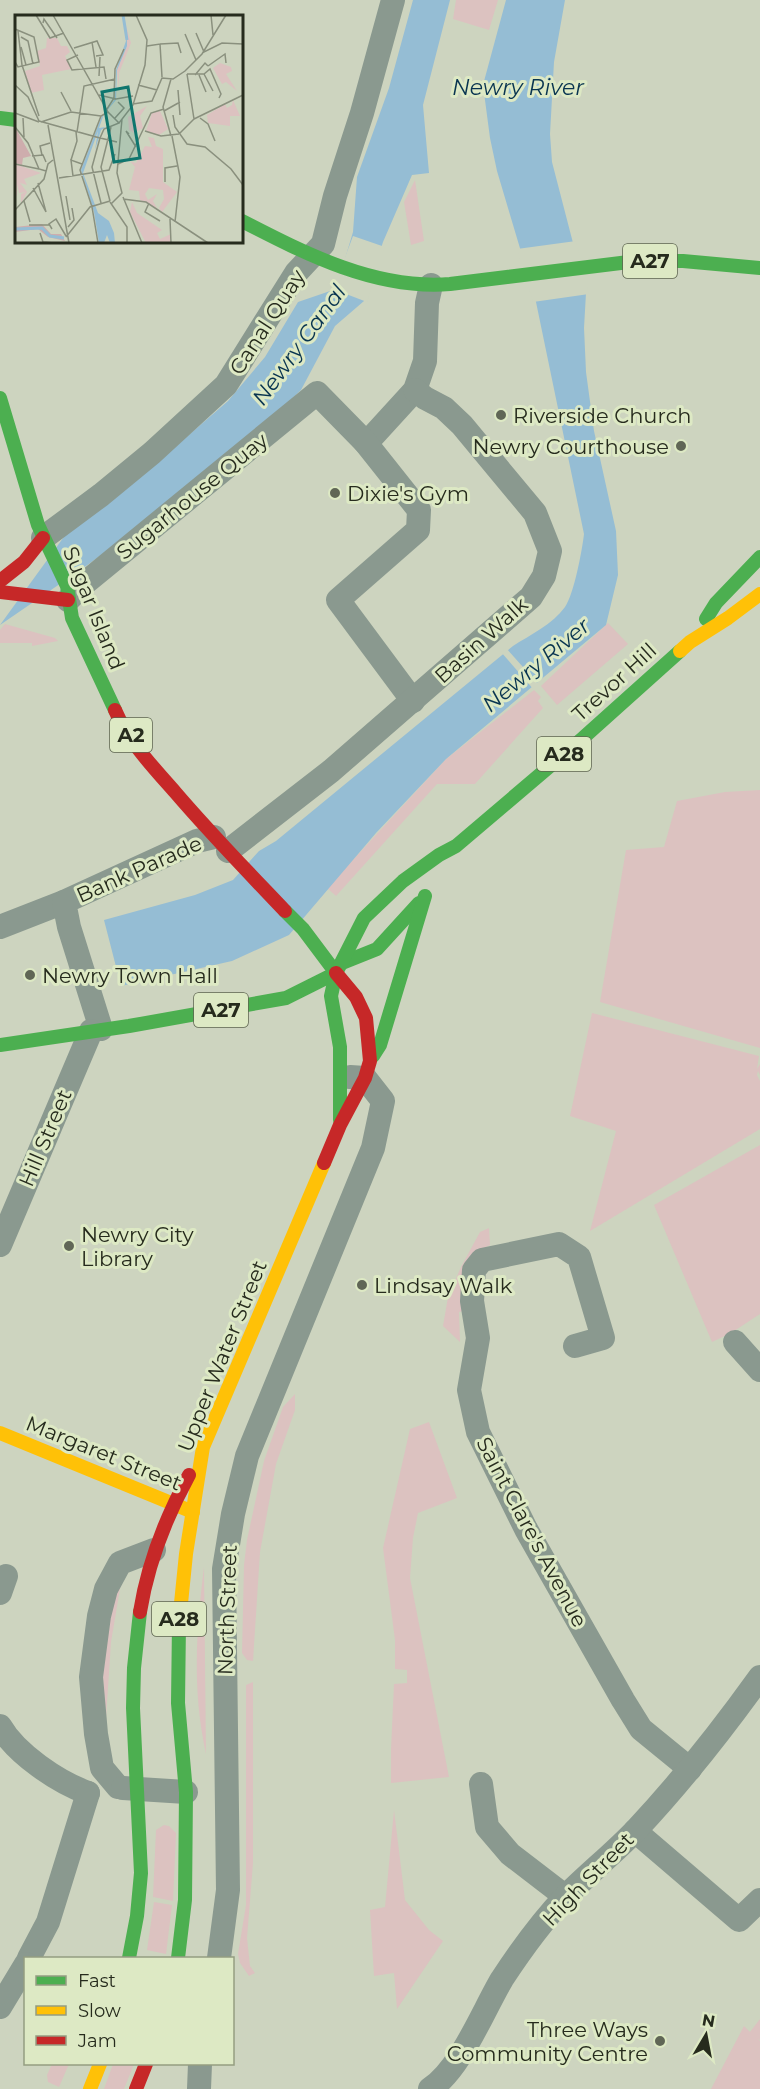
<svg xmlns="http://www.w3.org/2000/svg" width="760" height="2089" viewBox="0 0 760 2089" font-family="Montserrat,sans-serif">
<rect width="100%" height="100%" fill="#cdd4bf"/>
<!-- green -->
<g fill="#dcc2c0">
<path d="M456,0H498L489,30L453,19Z"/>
<path d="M415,180L424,241L411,245L404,202Z"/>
<path d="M608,623L628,644L557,705L541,686Z"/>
<path d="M5,624L55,638L58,641L32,646V643H0V630Z"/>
<path d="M534,690L541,697L538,701L543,708L475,784H437L336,896L327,888L446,759Z"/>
<path d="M760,790V1048L600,1002L626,850L664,847L677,801L725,792Z"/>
<path d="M592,1013L759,1056L757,1069L760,1064V1075L758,1071L757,1075L760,1081V1129L590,1231L616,1131L570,1116Z"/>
<path d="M760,1145V1314L731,1333L712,1342L654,1205Z"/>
<path d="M489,1228L490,1245L474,1253L464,1311L459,1312L460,1342L443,1326L448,1297L461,1267L480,1232Z"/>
<path d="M295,1394V1410L276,1464L260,1552L253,1661L247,1660L242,1653L244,1565L247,1540L264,1461L283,1407Z"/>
<path d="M429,1422L457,1498L418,1513L413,1538L410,1578L449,1777L391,1783V1749L394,1684L407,1683V1670L395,1669V1640L383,1548L410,1429Z"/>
<path d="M204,1567L206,1754C192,1690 196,1632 204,1567Z"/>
<path d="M122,1577L111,1642L106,1718L103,1677L107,1616Z"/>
<path d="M253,1682V1863L247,1938L250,1966L255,1973L249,1976L240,1963L238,1954L246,1905V1685Z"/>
<path d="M394,1810L405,1900L429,1930L443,1941L397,2009L394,1973L374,1976L370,1910L385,1907Z"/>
<path d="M164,1825L169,1826L176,1833L173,1901L153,1897L156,1830Z"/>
<path d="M154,1902L172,1905L166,1954L147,1950Z"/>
<path d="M760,2019V2040L758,2039L760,2041V2089H711L744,2026L750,2032Z"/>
<path d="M52,2064H69L59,2087L48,2082L47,2075Z"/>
<path d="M113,2064H134L124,2089H104Z"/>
</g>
<!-- water -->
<g fill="#95bdd4">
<path d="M413,0H450L423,105L429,173L412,175L383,242L364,301L335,326L301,390L254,435L178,499L86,566L0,625L66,534L130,486L228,401L265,357L298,302L336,289L353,232L357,177L389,88Z"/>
<path d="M506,0H565L554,62L550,134L552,162L586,293L584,328L586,372L594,431L616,531L618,575L606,625L446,759L376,833L289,935L232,961L121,986L104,920L195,895L233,880L259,851L276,841L513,646C530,635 553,624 565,607C574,594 582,551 584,534L536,302L497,171L490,138L483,85Z"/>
</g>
<!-- pier -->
<g fill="#cdd4bf">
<path d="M353,236L385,247L367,302L333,289Z"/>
<path d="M576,241L589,294L533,302L517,249Z"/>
<path d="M506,648L539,685L534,690L501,652Z"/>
</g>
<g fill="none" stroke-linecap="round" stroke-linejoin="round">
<!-- street -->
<g stroke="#8a998f" stroke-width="24">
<path d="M365,442L373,436L415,390L425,361L427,303L431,285"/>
<path d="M43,538L101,495L152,453L226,385L296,273L323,244L335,196L362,113L393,0"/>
<path d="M68,600L85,583L317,393L365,442L419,510L418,530L338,600L413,701"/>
<path d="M228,851L331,771L531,597L544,576L550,551L535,513L462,425L444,408L425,398L415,390"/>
<path d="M0,927L64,902"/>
<path d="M101,1029L69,927L64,902L197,841L214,837"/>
<path d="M0,1245L91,1031"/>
<path d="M735,1342L760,1370"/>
<path d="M575,1346L603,1338L579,1257L559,1244L482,1260L474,1270L472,1301L478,1338L469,1390L478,1432L526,1529L623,1700L641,1729L690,1769"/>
<path d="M0,1593L6,1576"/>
<path d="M0,1726C16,1754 58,1782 88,1793"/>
<path d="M481,1784L487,1827L510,1854L566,1897"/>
<path d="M118,1787L102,1768L96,1734L91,1677L99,1616L106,1589L120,1563L154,1550"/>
<path d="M123,1788L186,1792"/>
<path d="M635,1831L739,1920L760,1900"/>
<path d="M29,1958L48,1922L88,1793"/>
<path d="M219,1958L228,1890L224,1569L233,1514L247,1456L373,1148L383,1101L365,1078L350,1077"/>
<path d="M0,2007L26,1964"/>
<path d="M199,2089L200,2064"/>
<path d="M430,2089C460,2070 483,2011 502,1979C521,1950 542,1921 566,1896C589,1873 614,1853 636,1830C681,1782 722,1730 760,1677"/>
</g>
<!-- fast -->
<g stroke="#4caf50" stroke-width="14">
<path d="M0,118L16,120"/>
<path d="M242,221C306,254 376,290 450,284L637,261H683L760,268"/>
<path d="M0,398L38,525L67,586L72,618L115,710"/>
<path d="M706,619L716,603L760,557"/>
<path d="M342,963L377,949L419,903"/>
<path d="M0,1045L129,1026L286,998L336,973L303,929L285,911"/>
<path d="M373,1056L380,1045L425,896"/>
<path d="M340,1120V1047L331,996L336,973L364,918L403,881L439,855L456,846L583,738L680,651"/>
<path d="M129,1958L137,1916L141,1873L133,1708L134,1668L140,1612"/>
<path d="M178,1958L185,1900L186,1792L178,1703L179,1623"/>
</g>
<!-- slow -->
<g stroke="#ffc107" stroke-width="14">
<path d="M680,651L690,642L728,618L760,594"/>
<path d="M0,1433L193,1512"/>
<path d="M179,1623L186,1554L203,1447L324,1163"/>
<path d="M90,2089L100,2064"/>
</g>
<!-- jam -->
<g stroke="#c62828" stroke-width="14">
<path d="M0,581L24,562L43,538"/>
<path d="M0,592L68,600"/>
<path d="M115,710C128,741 153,767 175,792C210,833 248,872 285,911"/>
<path d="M324,1163L340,1125L365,1078L370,1061L366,1018L356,997L336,973"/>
<path d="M140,1612C148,1562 165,1519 189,1475"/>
<path d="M136,2089L146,2064"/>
</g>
</g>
<!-- markers -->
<g fill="#606656" stroke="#dde9c4" stroke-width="2">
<circle cx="501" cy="415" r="6"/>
<circle cx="681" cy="446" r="6"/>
<circle cx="335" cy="493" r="6"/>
<circle cx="30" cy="975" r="6"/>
<circle cx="69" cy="1246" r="6"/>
<circle cx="362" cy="1285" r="6"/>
<circle cx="660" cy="2041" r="6"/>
</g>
<g text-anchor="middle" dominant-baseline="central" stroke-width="6" stroke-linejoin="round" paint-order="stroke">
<!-- shield labels -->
<g fill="#dde9c4" stroke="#5d644f" stroke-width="1.5">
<rect x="623" y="244" width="54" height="34" rx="4.5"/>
<rect x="110" y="718" width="42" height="34" rx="4.5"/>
<rect x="537" y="737" width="54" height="34" rx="4.5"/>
<rect x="194" y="993" width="54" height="34" rx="4.5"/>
<rect x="152" y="1602" width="54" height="34" rx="4.5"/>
</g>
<g font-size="20" font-weight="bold" fill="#262b1d">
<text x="650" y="261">A27</text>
<text x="131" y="735">A2</text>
<text x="564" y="754">A28</text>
<text x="221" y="1010">A27</text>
<text x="179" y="1619">A28</text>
</g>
<!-- street labels -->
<g font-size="21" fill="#262b1d" stroke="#dde9c4">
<text transform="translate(267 322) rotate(-57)">Canal Quay</text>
<text transform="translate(192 496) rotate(-39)">Sugarhouse Quay</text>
<text transform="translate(94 608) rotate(68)">Sugar Island</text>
<text transform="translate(481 640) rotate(-42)">Basin Walk</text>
<text transform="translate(614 682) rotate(-42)">Trevor Hill</text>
<text transform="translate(139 869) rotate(-24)">Bank Parade</text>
<text transform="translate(45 1138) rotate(-67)">Hill Street</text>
<text transform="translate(222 1356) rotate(-68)">Upper Water Street</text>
<text transform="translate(104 1453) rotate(22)">Margaret Street</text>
<text transform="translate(532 1532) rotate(62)">Saint Clare's Avenue</text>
<text transform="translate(227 1610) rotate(-88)">North Street</text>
<text transform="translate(588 1879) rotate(-46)">High Street</text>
</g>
<!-- poi labels -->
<g font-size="21" fill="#262b1d" stroke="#dde9c4" text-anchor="start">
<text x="513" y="415">Riverside Church</text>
<text x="669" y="446" text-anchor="end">Newry Courthouse</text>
<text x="347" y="493">Dixie's Gym</text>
<text x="42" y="975">Newry Town Hall</text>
<text x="81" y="1234">Newry City<tspan x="81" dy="24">Library</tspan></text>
<text x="374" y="1285">Lindsay Walk</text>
<text x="648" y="2029" text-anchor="end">Three Ways<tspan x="648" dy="24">Community Centre</tspan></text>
</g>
<!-- water labels -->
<g font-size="22" font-style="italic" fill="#083450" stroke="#dde9c4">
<text x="518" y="87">Newry River</text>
<text transform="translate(299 345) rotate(-54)">Newry Canal</text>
<text transform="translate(536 665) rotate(-40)">Newry River</text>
</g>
</g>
<!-- overview -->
<g transform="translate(15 15)">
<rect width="228" height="228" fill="#cdd4bf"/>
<path d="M108,0L116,28L104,58V75L102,54L112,31ZM32,23H42L46,31H52L55,37L50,41L56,54L27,60L29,75L16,78L10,56L25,51L22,36L31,33ZM205,48L216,52L217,56L211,59L222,76L211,67L207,69L198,53ZM218,85L225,101H215V111L193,108L192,100L210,89L212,93L217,90ZM132,91L125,101L128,113L119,118L114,115L113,102ZM145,96L153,114L144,120L131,116L137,98ZM133,122L139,123L141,131L148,134V167L162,177L147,197L144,193L149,184L148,175L134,173L130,179L133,185L142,179L138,186L142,193L125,185L124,176L114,175L120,152L115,146L121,148L130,131L137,132ZM0,149L26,158L9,164L12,170L5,168L12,177L6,188V179L11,177L4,178L2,169V180L0,181ZM117,187L122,198L147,215L142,218L145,224L156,219L155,228H131L115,197Z" fill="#dcc2c0"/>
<path d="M0,112L16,141L8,143L7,150L0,148ZM27,209L36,219H46L50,226L33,222L23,214L0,217V212Z" fill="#ceadad"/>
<path d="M112,23V31L102,55L101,85L89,99L84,113L91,112L86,115L80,135L83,116L68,158L83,198L94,206L99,218L100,228H95L92,220L89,228H84L79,197L66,155L86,103L100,84L101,55Z" fill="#95bdd4"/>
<path fill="none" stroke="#95bdd4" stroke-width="3" d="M108,0L112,25M0,214L27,213L35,221L49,223"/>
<path fill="none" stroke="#8a907e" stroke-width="1.5" d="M21,0L35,23L49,18M196,0L198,20M28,8L29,4L42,23M0,14L19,22L24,47L3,52L0,47M3,16L7,50L24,101M181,18L189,37L207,28L228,29M170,19L181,45M6,22L13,26L18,49M77,27L81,52M145,29L163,28L166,38M132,31L145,29L147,62M6,32L11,50M59,33L82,26L88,40L81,41M63,40L52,45L57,55L89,52L91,64M193,51L210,39L211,48M172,59H189L195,54L206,79L204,83M172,59L179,104M189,59L198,76M180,60L190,48L193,51M184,60L191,77M84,61L85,42M156,64L148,92L156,121M0,70L13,82L24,106M123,70L142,75M163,75L165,100M46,77L56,96M84,80L101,84L118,81M118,89L137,86L147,63L158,64L170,56L187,39L211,0M92,94L99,83L100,54L109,34M149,96L165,87M0,98L24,107M158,100L160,112L172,129L190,132L216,154L228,170M8,103L9,122M100,103L109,93L103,87M185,103L193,109L200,126M179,104L228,80M24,106L85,123L89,114L104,108L93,97L38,0M26,107L56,97L86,101M104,108L118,90L130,50L132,25L121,0M33,110L54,228M0,112L13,128L24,154L31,156M130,116L146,121L164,119M62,117L69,71L100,64M114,119L111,116L121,132M164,119L179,104M157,121L165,162L160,207M27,140L25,131L35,128M17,141L28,140L31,147M56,145L62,126L61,117M0,149L24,154M103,149L114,144L136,98L149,94M58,161L56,145L67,149M44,163L94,155L100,139M150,167V153L162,151M18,173L31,197L23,168M51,181L55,205M108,182L127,228M108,184L131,187L193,228M9,186L15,207M95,186L86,152L96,112M95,187L112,212V228M86,188L77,152L85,123L102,127M134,188L130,197L145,206M96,189L107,178L102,158L107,104M77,192L83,228M77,192L65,155L86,101L93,97M0,195L29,164L33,149L38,145M155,204L156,228M14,210H34M53,212L59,205L57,193M37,214L34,209L41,204L51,221M25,218L28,227L39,228M51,222L75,192L95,186"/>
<path fill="#0f766e" fill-opacity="0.15" stroke="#0f766e" stroke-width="3" d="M113,72L125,143L99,147L87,77Z"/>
<rect width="228" height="228" fill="none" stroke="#262b1d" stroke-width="3"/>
</g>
<!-- legend -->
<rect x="24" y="1957" width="210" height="108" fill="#dde9c4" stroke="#949d81" stroke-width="1.5"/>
<rect x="36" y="1976" width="30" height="9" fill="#4caf50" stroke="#949d81" stroke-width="1.5"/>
<text x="78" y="1987" font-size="18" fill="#262b1d">Fast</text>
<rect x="36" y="2006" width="30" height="9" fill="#ffc107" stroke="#949d81" stroke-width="1.5"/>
<text x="78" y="2017" font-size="18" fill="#262b1d">Slow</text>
<rect x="36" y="2036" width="30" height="9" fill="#c62828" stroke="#949d81" stroke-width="1.5"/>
<text x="78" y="2047" font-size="18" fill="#262b1d">Jam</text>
<!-- north arrow -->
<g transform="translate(706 2035) rotate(10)" stroke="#dde9c4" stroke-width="4.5" paint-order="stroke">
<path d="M0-4.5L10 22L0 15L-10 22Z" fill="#262b1d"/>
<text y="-9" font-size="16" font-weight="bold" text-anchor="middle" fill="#262b1d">N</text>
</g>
</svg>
